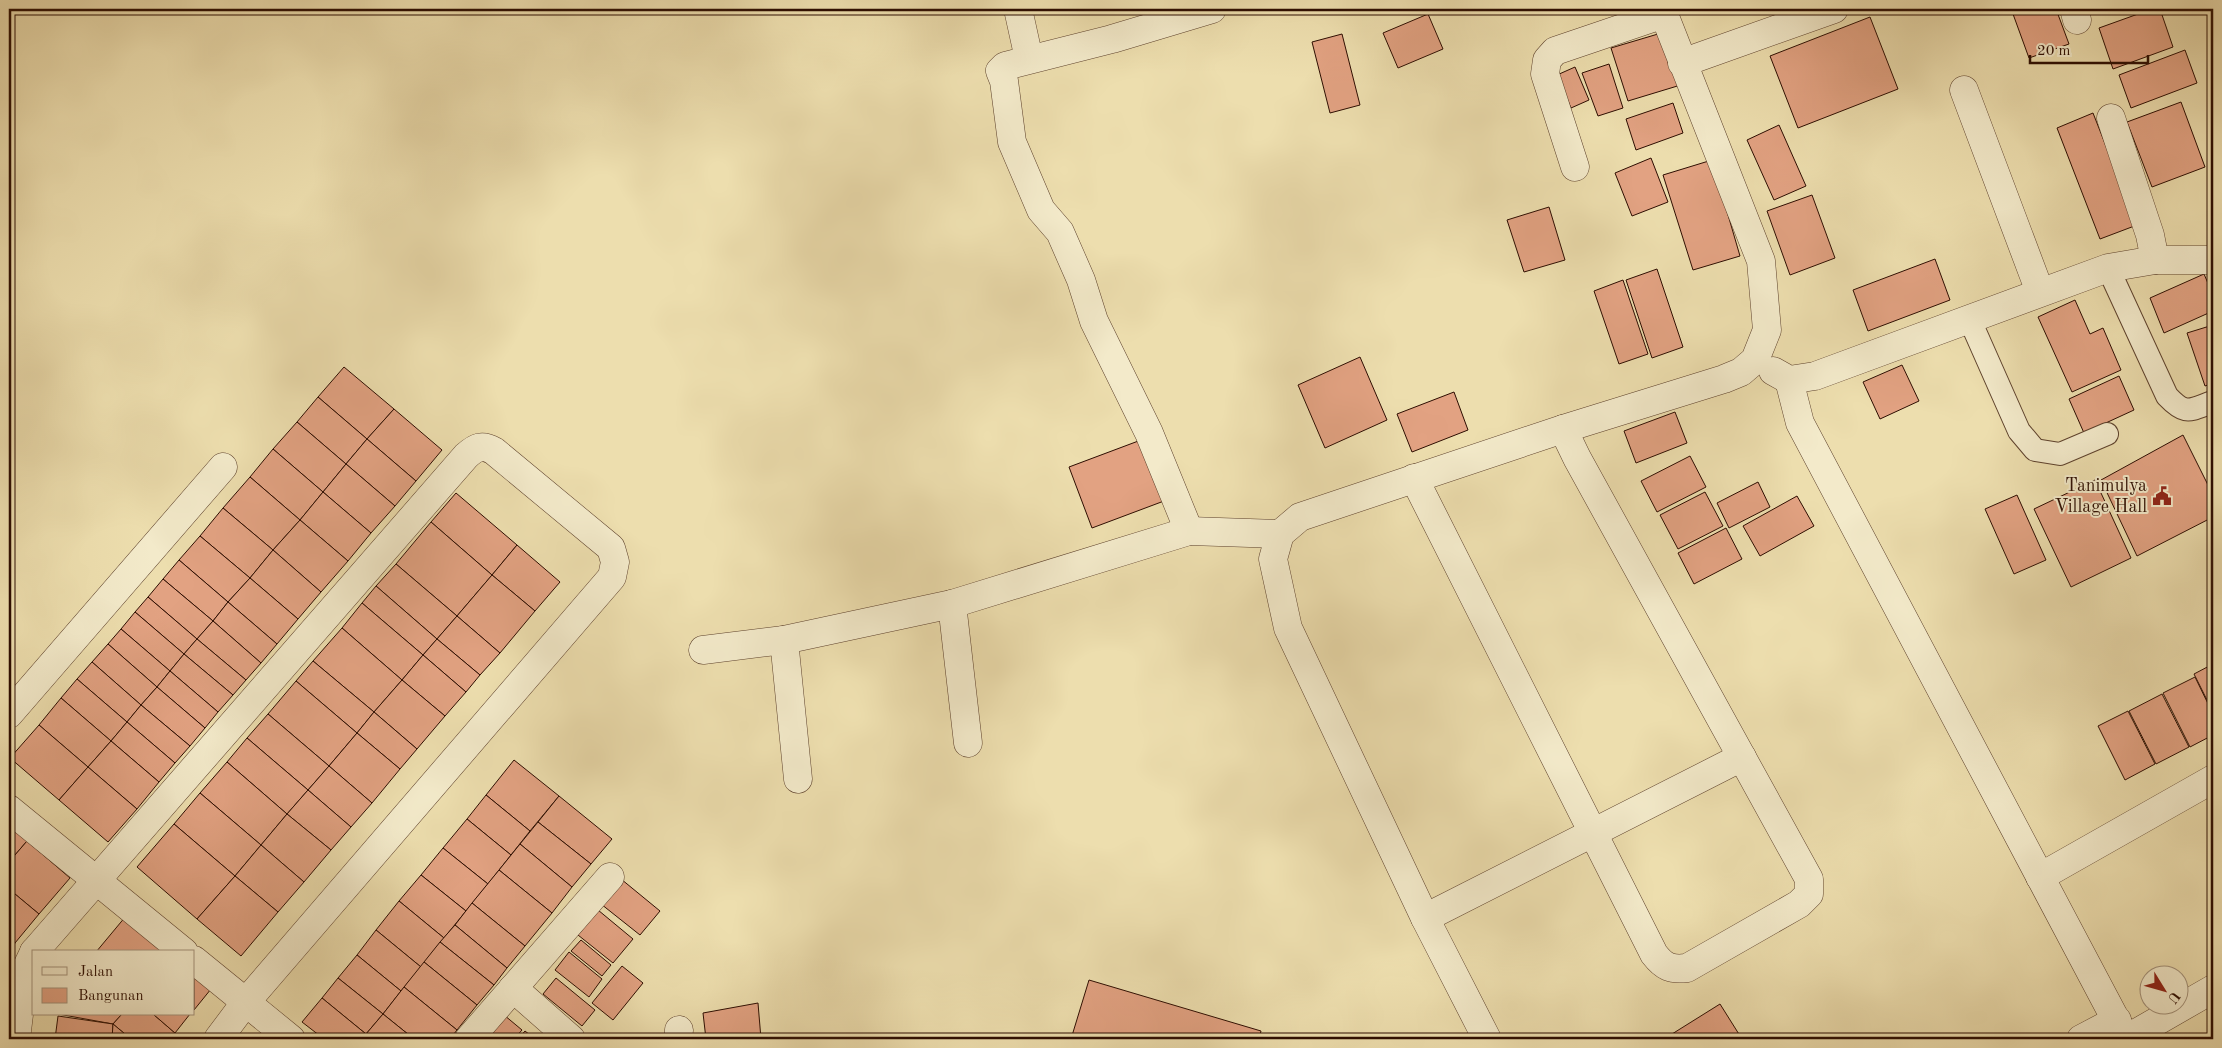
<svg xmlns="http://www.w3.org/2000/svg" width="2222" height="1048" viewBox="0 0 2222 1048" font-family="'Old Standard TT',serif">
<rect width="100%" height="100%" fill="#eddeae"/>
<filter id="stains"><feTurbulence type="fractalNoise" baseFrequency=".004" numOctaves="4"/><feColorMatrix values="0 0 0 0 .2 0 0 0 0 .09 0 0 0 0 .02 0 0 0 .5 -.17"/></filter>
<radialGradient id="worn" r=".72"><stop offset=".6" stop-color="#630" stop-opacity="0"/><stop offset="1" stop-color="#630" stop-opacity=".3"/></radialGradient>
<!-- building -->
<g fill="#e2a282" stroke="#2d0d01">
<path d="M2028,9H2056L2069,44L2029,58L2013,14Z"/>
<path d="M2152,9H2160L2173,47L2113,69L2099,28Z"/>
<path d="M1428,14L1443,49L1398,68L1383,33Z"/>
<path d="M1870,17L1898,89L1798,128L1770,56Z"/>
<path d="M1668,31L1684,84L1628,101L1611,48Z"/>
<path d="M1342,34L1360,105L1330,113L1312,42Z"/>
<path d="M2211,35H2213V107H2208Z"/>
<path d="M2185,50L2197,83L2131,108L2119,75Z"/>
<path d="M1609,64L1623,108L1598,116L1582,73Z"/>
<path d="M1575,67L1589,100L1571,108L1557,75Z"/>
<path d="M2181,102L2205,167L2152,187L2127,122Z"/>
<path d="M1673,103L1683,133L1636,150L1626,119Z"/>
<path d="M2093,113L2137,225L2100,239L2057,128Z"/>
<path d="M1779,125L1806,186L1774,200L1747,140Z"/>
<path d="M1651,158L1668,202L1632,216L1615,173Z"/>
<path d="M1712,160L1740,256L1693,270L1663,175Z"/>
<path d="M1812,195L1835,258L1790,275L1767,211Z"/>
<path d="M1549,207L1565,260L1524,272L1507,220Z"/>
<path d="M1935,259L1950,300L1868,331L1853,290Z"/>
<path d="M1657,269L1683,347L1652,358L1626,280Z"/>
<path d="M2204,274L2213,295V311L2164,333L2150,298Z"/>
<path d="M1623,280L1648,354L1619,364L1594,291Z"/>
<path d="M2075,300L2090,334L2103,328L2121,370L2072,392L2038,317Z"/>
<path d="M2213,325V383L2205,386L2187,333Z"/>
<path d="M1360,357L1387,420L1325,448L1298,385Z"/>
<path d="M1902,365L1919,401L1880,419L1863,382Z"/>
<path d="M344,367L394,409L367,439L318,397Z"/>
<path d="M2119,376L2134,410L2084,433L2069,399Z"/>
<path d="M1454,392L1468,430L1412,452L1397,414Z"/>
<path d="M318,397L367,439L346,464L297,422Z"/>
<path d="M394,409L442,450L416,481L367,439Z"/>
<path d="M1675,412L1687,443L1636,463L1624,431Z"/>
<path d="M297,422L346,464L323,492L273,449Z"/>
<path d="M2183,435L2213,495V517L2137,556L2101,480Z"/>
<path d="M367,439L416,481L395,506L346,464Z"/>
<path d="M1141,440L1164,501L1092,528L1069,467Z"/>
<path d="M273,449L323,492L300,520L250,477Z"/>
<path d="M1690,456L1706,487L1657,512L1641,481Z"/>
<path d="M346,464L395,506L371,533L323,492Z"/>
<path d="M250,477L300,520L273,550L223,508Z"/>
<path d="M2095,480L2131,558L2071,587L2034,509Z"/>
<path d="M1758,482L1770,507L1729,528L1717,503Z"/>
<path d="M323,492L371,533L348,561L300,520Z"/>
<path d="M1705,492L1723,526L1678,549L1660,515Z"/>
<path d="M456,493L517,545L492,575L431,522Z"/>
<path d="M2017,495L2046,560L2014,574L1985,509Z"/>
<path d="M1797,496L1814,526L1760,556L1743,526Z"/>
<path d="M223,508L273,550L250,578L200,536Z"/>
<path d="M300,520L348,561L321,592L273,550Z"/>
<path d="M431,522L492,575L457,616L396,564Z"/>
<path d="M1726,528L1742,559L1694,584L1678,553Z"/>
<path d="M200,536L250,578L228,602L179,560Z"/>
<path d="M517,545L560,582L535,611L492,575Z"/>
<path d="M273,550L321,592L298,619L250,578Z"/>
<path d="M179,560L228,602L213,621L163,579Z"/>
<path d="M396,564L457,616L437,639L376,586Z"/>
<path d="M492,575L535,611L500,653L457,616Z"/>
<path d="M250,578L298,619L277,644L228,602Z"/>
<path d="M163,579L213,621L197,639L148,597Z"/>
<path d="M376,586L437,639L423,655L362,603Z"/>
<path d="M148,597L197,639L184,654L135,612Z"/>
<path d="M228,602L277,644L261,663L213,621Z"/>
<path d="M362,603L423,655L402,680L342,628Z"/>
<path d="M135,612L184,654L170,671L121,629Z"/>
<path d="M457,616L500,653L480,675L437,639Z"/>
<path d="M213,621L261,663L246,680L197,639Z"/>
<path d="M342,628L402,680L374,712L313,661Z"/>
<path d="M121,629L170,671L157,687L108,644Z"/>
<path d="M197,639L246,680L233,695L184,654Z"/>
<path d="M437,639L480,675L466,692L423,655Z"/>
<path d="M108,644L157,687L141,705L92,662Z"/>
<path d="M184,654L233,695L218,712L170,671Z"/>
<path d="M423,655L466,692L445,716L402,680Z"/>
<path d="M313,661L374,712L357,733L296,681Z"/>
<path d="M92,662L141,705L127,722L77,679Z"/>
<path d="M2213,664V712L2194,674Z"/>
<path d="M170,671L218,712L205,728L157,687Z"/>
<path d="M2195,677L2213,714V735L2190,747L2163,693Z"/>
<path d="M77,679L127,722L111,741L61,698Z"/>
<path d="M402,680L445,716L417,749L374,712Z"/>
<path d="M296,681L357,733L329,766L268,714Z"/>
<path d="M157,687L205,728L190,746L141,705Z"/>
<path d="M2162,694L2189,747L2156,764L2129,711Z"/>
<path d="M61,698L111,741L88,767L39,725Z"/>
<path d="M141,705L190,746L175,763L127,722Z"/>
<path d="M2128,711L2155,764L2125,780L2098,726Z"/>
<path d="M374,712L417,749L400,769L357,733Z"/>
<path d="M268,714L329,766L308,790L247,738Z"/>
<path d="M127,722L175,763L159,782L111,741Z"/>
<path d="M39,725L88,767L59,800L10,758Z"/>
<path d="M357,733L400,769L372,803L329,766Z"/>
<path d="M247,738L308,790L287,814L227,762Z"/>
<path d="M111,741L159,782L137,809L88,767Z"/>
<path d="M514,760L559,796L530,831L486,795Z"/>
<path d="M227,762L287,814L261,845L200,793Z"/>
<path d="M329,766L372,803L351,827L308,790Z"/>
<path d="M88,767L137,809L108,842L59,800Z"/>
<path d="M308,790L351,827L331,850L287,814Z"/>
<path d="M200,793L261,845L235,876L174,824Z"/>
<path d="M486,795L530,831L511,855L467,819Z"/>
<path d="M559,796L612,839L591,864L538,822Z"/>
<path d="M287,814L331,850L304,882L261,845Z"/>
<path d="M467,819L511,855L488,884L443,848Z"/>
<path d="M538,822L591,864L572,887L520,844Z"/>
<path d="M174,824L235,876L197,919L137,867Z"/>
<path d="M9,826L27,841L9,862Z"/>
<path d="M27,841L70,878L39,914L9,889V862Z"/>
<path d="M520,844L572,887L552,913L499,870Z"/>
<path d="M261,845L304,882L278,912L235,876Z"/>
<path d="M443,848L488,884L466,911L421,875Z"/>
<path d="M499,870L552,913L525,946L472,903Z"/>
<path d="M421,875L466,911L444,938L399,901Z"/>
<path d="M235,876L278,912L241,956L197,919Z"/>
<path d="M621,879L660,911L640,935L601,904Z"/>
<path d="M9,889L39,914L15,943L9,938Z"/>
<path d="M399,901L444,938L421,967L376,930Z"/>
<path d="M472,903L525,946L507,968L455,925Z"/>
<path d="M598,910L633,939L613,963L578,935Z"/>
<path d="M126,916L168,952H96Z"/>
<path d="M455,925L507,968L494,985L440,942Z"/>
<path d="M376,930L421,967L401,991L357,955Z"/>
<path d="M9,938L15,943L9,956Z"/>
<path d="M581,940L611,965L602,976L571,951Z"/>
<path d="M440,942L494,985L477,1005L424,962Z"/>
<path d="M569,952L602,979L589,997L555,970Z"/>
<path d="M357,955L401,991L383,1014L338,978Z"/>
<path d="M424,962L477,1005L457,1030L404,987Z"/>
<path d="M622,966L643,983L613,1020L592,1003Z"/>
<path d="M194,974L211,989L194,1010Z"/>
<path d="M338,978L383,1014L366,1034L322,998Z"/>
<path d="M556,978L595,1010L582,1026L543,994Z"/>
<path d="M1089,980L1261,1031L1259,1039H1071Z"/>
<path d="M404,987L457,1030L450,1039H414L383,1014Z"/>
<path d="M322,998L366,1034L361,1039H324L302,1022Z"/>
<path d="M758,1003L761,1039H706L703,1013Z"/>
<path d="M1720,1004L1742,1039H1664Z"/>
<path d="M58,1014H122L113,1024Z"/>
<path d="M122,1014H153L175,1033L169,1039H131L113,1024Z"/>
<path d="M153,1014H190L175,1033Z"/>
<path d="M383,1014L414,1039H373L366,1034Z"/>
<path d="M504,1015L522,1030L514,1039H485Z"/>
<path d="M58,1016L113,1024L112,1039H55Z"/>
<path d="M113,1024L131,1039H112Z"/>
<path d="M525,1031L535,1039H518Z"/>
<path d="M366,1034L373,1039H361Z"/>
</g>
<g fill="none" stroke-linecap="round" stroke-linejoin="round">
<!-- service casing -->
<g stroke="#5d412c" stroke-width="24">
<g id="service">
<path d="M2108,268L2167,396C2186,416 2189,410 2213,402"/>
<path d="M1969,318L2019,431L2035,450L2060,454L2107,434"/>
</g>
</g>
<!-- minor casing -->
<g stroke="#5d412c" stroke-width="29">
<g id="minor">
<path d="M1018,9L1029,59"/>
<path d="M2074,9L2077,20"/>
<path d="M1682,63L1834,9"/>
<path d="M1964,90L2040,292"/>
<path d="M2111,118L2150,235L2155,260"/>
<path d="M1575,167L1545,74L1547,60L1555,51L1664,14"/>
<path d="M1773,371L1789,380L1815,376L2108,268L2155,260H2213"/>
<path d="M1789,380L1800,423L2126,1039"/>
<path d="M1414,478L1654,954C1664,967 1671,970 1687,968L1799,904L1809,894V879L1577,458L1563,429"/>
<path d="M1189,531L1149,433L1094,321L1081,280L1060,232L1041,210L1012,142L1004,81L1000,71L1005,66L1112,39L1212,9"/>
<path d="M952,604L968,743"/>
<path d="M784,640L798,779"/>
<path d="M703,650L784,640L952,604L1189,531L1280,534"/>
<path d="M9,714L223,467"/>
<path d="M9,809L184,952"/>
<path d="M2040,877L2213,779"/>
<path d="M1425,918L1742,757"/>
<path d="M34,952L466,456C476,447 482,444 494,451L611,548L615,562L612,577L245,1003L218,1039"/>
<path d="M194,960L291,1039"/>
<path d="M513,988L571,1039"/>
<path d="M16,1039L24,973L34,952"/>
<path d="M469,1039L610,877"/>
<path d="M678,1039L679,1030"/>
<path d="M1487,1039L1425,918L1288,628L1273,559L1280,534L1300,517L1563,429L1724,379L1741,372L1755,360L1767,330L1761,261L1662,9"/>
<path d="M2081,1039L2117,1020"/>
<path d="M2126,1039L2213,989"/>
</g>
</g>
<!-- service -->
<use href="#service" stroke="#f3eaca" stroke-width="22"/>
<!-- minor -->
<use href="#minor" stroke="#f3eaca" stroke-width="28"/>
</g>
<!-- icons -->
<defs>
<g id="civic-bare" transform="scale(1.5)"><path d="M-.6-6.5H3V-4.5H.6V-3L4-1V1h2V6H-6V1h2V-1L-.6-3ZM-1.2 2.5V6h2.4V2.5Z" fill="#8f2418" stroke="#f3eaca" stroke-width="2.5" paint-order="stroke"/></g>
</defs>
<g fill-rule="evenodd">
<use href="#civic-bare" x="2162" y="496"/>
</g>
<g text-anchor="middle" dominant-baseline="central" stroke-width="4" stroke-linejoin="round" paint-order="stroke">
<!-- poi labels -->
<g font-size="18" fill="#2d0d01" stroke="#f3eaca" text-anchor="end">
<text x="2147" y="486">Tanimulya<tspan x="2147" dy="21">Village Hall</tspan></text>
</g>
</g>
<!-- margin -->
<rect width="2222" height="1048" fill="none" stroke="#eddeae" stroke-width="30"/>
<rect x="10" y="10" width="2202" height="1028" fill="none" stroke="#2d0d01" stroke-width="2.5"/>
<rect x="15" y="15" width="2192" height="1018" fill="none" stroke="#2d0d01"/>
<!-- legend -->
<rect x="32" y="950" width="162" height="65" fill="#f3eaca" stroke="#a4927a"/>
<rect x="42" y="967" width="25" height="8" fill="#f3eaca" stroke="#a4927a"/>
<text x="78" y="976" font-size="15" fill="#2d0d01">Jalan</text>
<rect x="42" y="988" width="25" height="15" fill="#e2a282" stroke="#a4927a"/>
<text x="78" y="1000" font-size="15" fill="#2d0d01">Bangunan</text>
<!-- north arrow -->
<g transform="translate(2164 990) rotate(127)"><circle r="24" fill="#f3eaca" stroke="#a4927a"/>
<path d="M0-4L9 19L0 12L-9 19Z" fill="#8f2418"/>
<text y="-8" font-size="14" font-weight="bold" text-anchor="middle" fill="#2d0d01">U</text>
</g>
<!-- scale -->
<path d="M2030 55v8h118v-8" fill="none" stroke="#2d0d01" stroke-width="2.5"/>
<text x="2037" y="55" font-size="15" fill="#2d0d01" stroke="#f3eaca" stroke-width="4" paint-order="stroke">20 m</text>
<rect width="100%" height="100%" filter="url(#stains)"/>
<rect width="100%" height="100%" fill="url(#worn)"/>
</svg>
